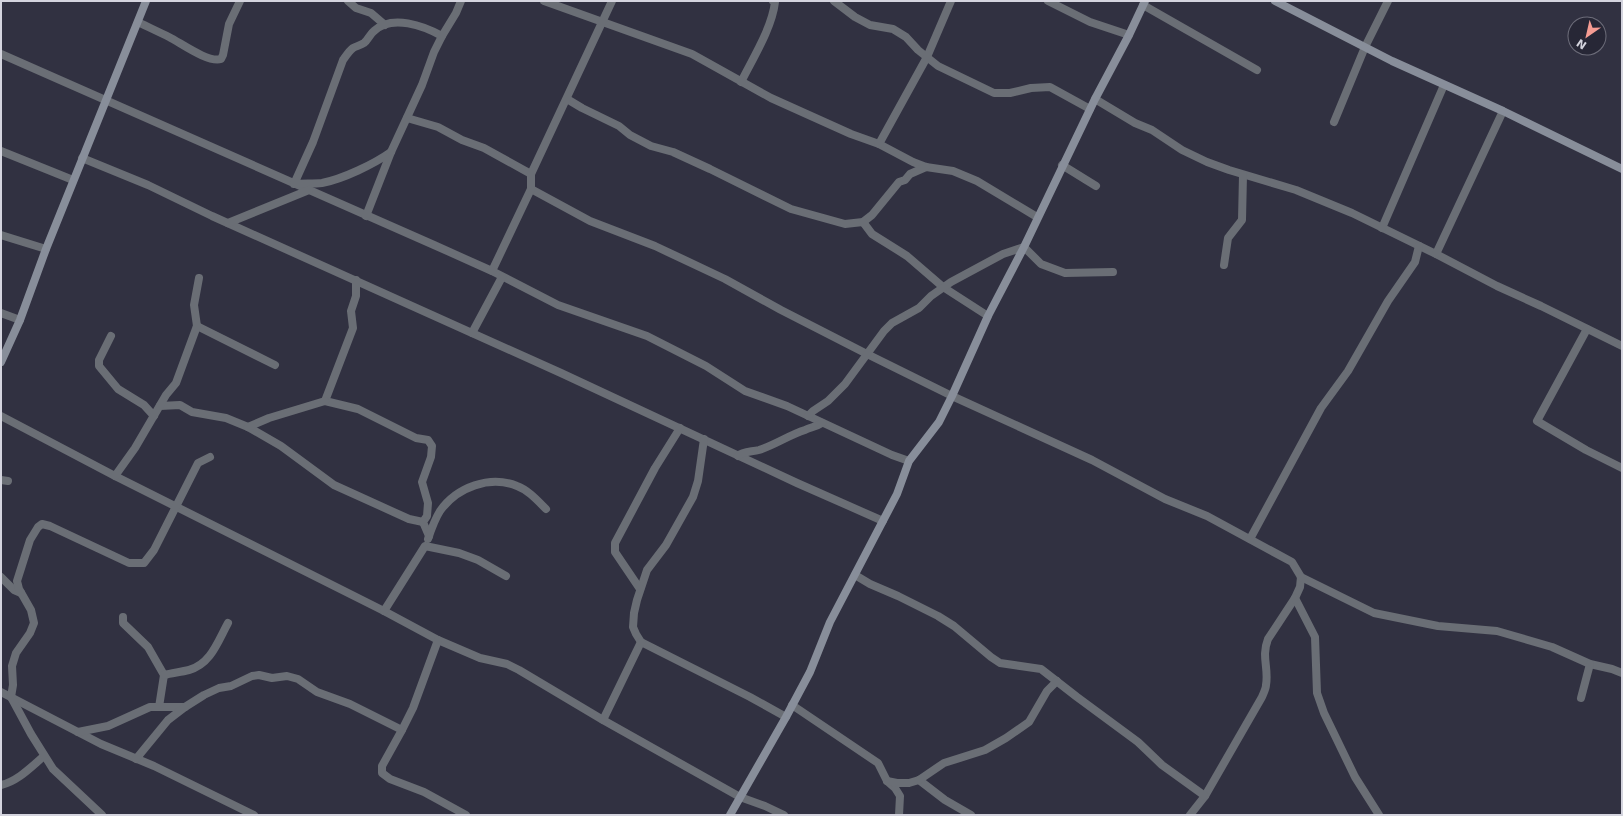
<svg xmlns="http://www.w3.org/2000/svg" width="1623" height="816" viewBox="0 0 1623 816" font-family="'DejaVu Sans',sans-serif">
<rect width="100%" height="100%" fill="#313141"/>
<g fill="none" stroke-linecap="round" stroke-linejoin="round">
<!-- street -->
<g stroke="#6a6e75" stroke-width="8">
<path d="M348,1L356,8L371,13L385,25"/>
<path d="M544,1L692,54L771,98L851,134L879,144L913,162L926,167L953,171L977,181L1037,217"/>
<path d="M834,1L855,17L870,25L893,29L906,37L918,50L938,66L994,93H1010L1031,88L1050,87L1090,109"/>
<path d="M1048,1L1090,22L1129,35"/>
<path d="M1143,5L1257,70"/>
<path d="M138,22C148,27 159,32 169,37C181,43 208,63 221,59L223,55L229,24L240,1"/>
<path d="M1,54L434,245L492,271L558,305L647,336L706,366L745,391L787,406L892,455L909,461"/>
<path d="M741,82C753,58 772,28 775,2L773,1"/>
<path d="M567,99L582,108L619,126L630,135L651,146L673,152L710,169L791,209L845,224L863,222L872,215L899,182L905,180L910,174L926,167"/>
<path d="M1095,99L1135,123L1152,130L1182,150L1207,162L1229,170L1296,190L1352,213L1436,254L1497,286L1541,306L1622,346"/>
<path d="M407,118L438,127L462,140L484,148L531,174"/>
<path d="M1334,122L1365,47L1388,1"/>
<path d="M879,144L927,57L951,1"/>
<path d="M1,151L73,180"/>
<path d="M391,152C374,164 343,179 322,183C313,184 303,183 294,184L313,142L343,60C346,56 349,51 353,48C357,46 361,45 364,43C368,40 370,34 374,31C392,14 424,26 442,36"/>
<path d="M82,158L148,185L212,216L561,373L797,483L883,521"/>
<path d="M1062,165L1096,186"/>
<path d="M531,189L590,221L655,246L725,279L781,310L867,354L952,396L1092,460L1165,499L1207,516L1292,562L1301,577L1300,587L1295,598L1268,639C1261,657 1269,668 1266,685C1266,689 1263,694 1262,697L1205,796L1190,815"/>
<path d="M366,216L391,152L422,85L434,52L442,36L456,13L461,1"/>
<path d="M863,222L872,234L907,256L943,287L988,316"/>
<path d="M228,223L309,190"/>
<path d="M1382,228L1444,85"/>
<path d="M1,235L46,249"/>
<path d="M1436,254L1503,111"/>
<path d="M1224,265L1228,238L1242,220L1243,175"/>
<path d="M492,271L531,189V174L612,1"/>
<path d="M356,280V296L351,311L353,328L325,401L358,409L416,438L428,440L432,446L431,457L422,482L428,503L427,516L423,522L429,536"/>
<path d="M1,313L20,320"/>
<path d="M197,326L275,365"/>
<path d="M1587,329L1537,421L1586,450L1622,468"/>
<path d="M472,333L502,277"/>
<path d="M111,336L99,360V366L118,389L144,405L154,416"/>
<path d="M160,406L180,405L192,412L226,418L248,427L281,446L334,485L409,519L423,522"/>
<path d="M1,416L115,476L384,611L438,640L480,658L507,664L519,670L603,720L740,797L765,806L784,815"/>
<path d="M808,416L813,411L828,401L845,384L884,331L892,323L919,308L931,296L951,282L1003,254L1024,247L1041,264L1065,273L1113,272"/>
<path d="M248,427L269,418L325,401"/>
<path d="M704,439L698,481L693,497L666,545L647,570L637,600L634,613L633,627L636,634L641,642L750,697L786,717"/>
<path d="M738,456C743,451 752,452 759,450C775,445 789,435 805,430C811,427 816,427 822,423"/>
<path d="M115,476L135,448L166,395L176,383L197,326L194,305L199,278"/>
<path d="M1,480L8,481"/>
<path d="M428,539C431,530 435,519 440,511C457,487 490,475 517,486C528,490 537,500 546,509"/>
<path d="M1250,539L1321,408L1348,371L1388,301L1415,262L1419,246"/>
<path d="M855,575L870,584L898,596L938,616L954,626L991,657L1000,663L1041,669L1077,697L1138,742L1162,765L1205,796"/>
<path d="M1,577L14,590L21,593"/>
<path d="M1301,577L1374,613L1438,626L1497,631L1552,647L1590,664L1612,669L1622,673"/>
<path d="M640,589L615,552V543L655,468L680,428"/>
<path d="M1295,598L1315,637L1317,693L1324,713L1355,777L1379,815"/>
<path d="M384,611L425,546L459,553L478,560L506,576"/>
<path d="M123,617V623L148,647L164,675L159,707"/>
<path d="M438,640L413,708L402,730L382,766V773L390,779L424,792L466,815"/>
<path d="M164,675C172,673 181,672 189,670C211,664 218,641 228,623"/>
<path d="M1,692L101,744L154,766L254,815"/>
<path d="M1581,698L1590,664"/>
<path d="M792,705L878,763L887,781L895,788L900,796L899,815"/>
<path d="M603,720L641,642"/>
<path d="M78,732L108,726L150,707H185"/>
<path d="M136,759L168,720L185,707L204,695L219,688L231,686L252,676L259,675L272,678L287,676L298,679L317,692L350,704L402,730"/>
<path d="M919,780L945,800L971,815"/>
<path d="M887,781L897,783H909L919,780L944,763L985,750L1006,738L1029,722L1047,691L1057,681"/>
<path d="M1,785C18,781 31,767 44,756"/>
<path d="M102,815L53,769L31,734L11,697L13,685L12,666L16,653L30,633L34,623L31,610L19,589L17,581L30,540L38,527L42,524L50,526L129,563H144L154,550L198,463L210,457"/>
</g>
<!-- secondary -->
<g stroke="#888e9a" stroke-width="8">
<path d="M1275,1L1392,61L1503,111L1622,169"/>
<path d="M1,362L20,320L46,249L146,1"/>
<path d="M730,815L786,717L810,672L830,622L897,494L909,461L939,422L952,396L988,316L1024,247L1095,99L1129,35L1145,1"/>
</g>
</g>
<!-- border -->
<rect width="1623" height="816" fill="none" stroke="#d4d4de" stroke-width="4"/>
<!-- north arrow -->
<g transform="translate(1587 36) rotate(214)"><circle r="19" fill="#272736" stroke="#6c6c79"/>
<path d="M0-3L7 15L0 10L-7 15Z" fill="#f59c93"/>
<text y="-6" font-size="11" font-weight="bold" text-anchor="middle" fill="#d4d4de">N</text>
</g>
</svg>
